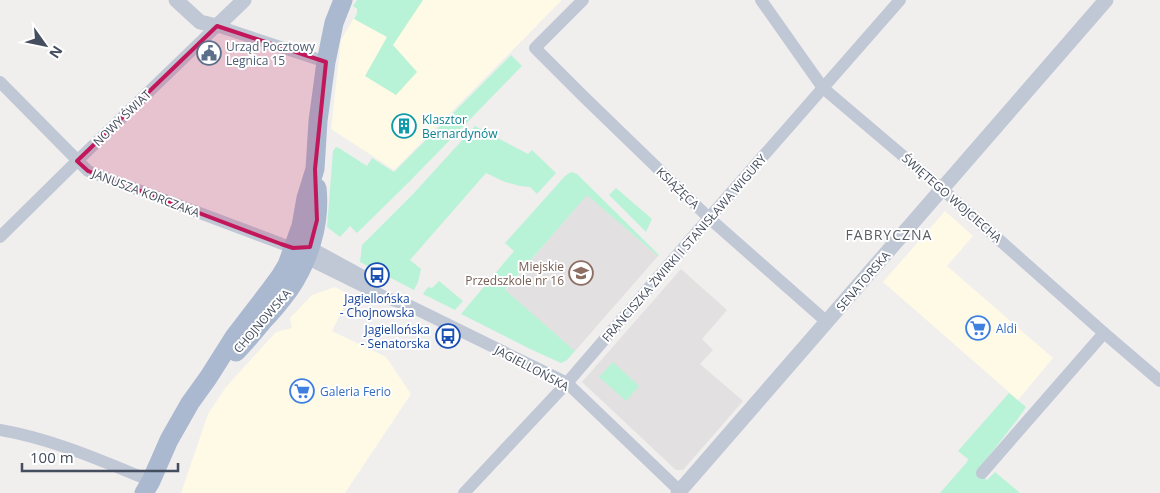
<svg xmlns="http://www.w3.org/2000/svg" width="1160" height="493" viewBox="0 0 1160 493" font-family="'Open Sans',sans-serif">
<rect width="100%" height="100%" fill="#f1eeee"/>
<!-- commercial -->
<g fill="#fefae6">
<path d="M357,0H562L394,170L331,129L341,40L357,13V10L353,6Z"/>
<path d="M945,211L973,236L947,266L1053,358L1018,400L883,282Z"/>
<path d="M335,287L350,295L332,331L386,357L411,394L345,493H181L208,414L226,387L276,332L292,328L290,318L312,295Z"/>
</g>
<!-- education -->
<g fill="#e2e0e0">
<path d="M587,194L658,256L575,351L505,291Z"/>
<path d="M681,269L727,310L702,339L713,350L700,364L743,401L683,470H676L582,382Z"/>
</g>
<!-- green -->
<g fill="#b8f3d7">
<path d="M357,0H423L393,45L417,72L396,95L365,76L387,37L354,19L357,13V9L353,6Z"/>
<path d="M511,55L522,66L409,182L357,233L350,226L340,237L327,227L333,151L336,147L339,148L367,166L372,158L394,172Z"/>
<path d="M475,126L528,154L532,150L556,173L537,194L530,187L520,186L505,182L486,173L410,260L421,269L418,282L414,290L360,262L362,245L414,193Z"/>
<path d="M571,172L577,174L659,255L658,256L587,195L505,290L575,351L567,360L561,363L528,348L461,314L514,251L505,243L565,176Z"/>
<path d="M616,188L652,219L646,232L609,195Z"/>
<path d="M439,281L463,301L455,310L423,294L428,287L432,288Z"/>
<path d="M613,362L639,386L626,401L599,377Z"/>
<path d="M1009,393L1026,407L1017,420L977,471L987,480L995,472L1020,493H940L967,462L968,459L958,451Z"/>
</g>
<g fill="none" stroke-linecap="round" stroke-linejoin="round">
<!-- minor -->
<g stroke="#c0c8d5" stroke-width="12">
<path d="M583,0L535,48L583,96L709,218L827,322"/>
<path d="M761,0L823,88L942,189L1104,333L1160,381"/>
<path d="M0,82L88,171L293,248L306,258L387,298L410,306L567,383L682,493"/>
<path d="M0,237L77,161L217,26L326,62"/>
<path d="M303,247H310L376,283"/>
<path d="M0,430C53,439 102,461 151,481"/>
<path d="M982,473L1104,333"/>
<path d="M464,493L567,383L709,218L900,0"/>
</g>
<!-- tertiary -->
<g stroke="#c0c8d5" stroke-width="15">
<path d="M176,0L200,22L217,26L244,0"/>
<path d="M678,493L1106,0"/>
</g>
<!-- primary -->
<g stroke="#abb9d0" stroke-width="19">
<path d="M236,352C246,342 255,331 264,320C273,311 281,301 289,290C309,261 321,223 317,188"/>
<path d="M144,493L151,481L169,440L190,403L208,378L234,337L270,290L281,275L287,265L301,226L306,198L315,169L318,121L326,62L334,23L343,0"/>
</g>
</g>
<!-- marked area -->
<path fill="#c2185b" fill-opacity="0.2" stroke="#c2185b" stroke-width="4" stroke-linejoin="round" d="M217,26L326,62L315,169L317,220L310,247L293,248L281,244L88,171L77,161Z"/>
<!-- icons -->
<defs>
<g id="civic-ring" transform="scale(1.25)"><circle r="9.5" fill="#fff" stroke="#5c6f8a" stroke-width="1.5"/><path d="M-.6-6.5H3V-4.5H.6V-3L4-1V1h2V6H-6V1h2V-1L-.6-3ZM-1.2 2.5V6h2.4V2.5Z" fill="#5c6f8a"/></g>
<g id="building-ring" transform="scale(1.25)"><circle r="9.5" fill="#fff" stroke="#0f9aa8" stroke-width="1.5"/><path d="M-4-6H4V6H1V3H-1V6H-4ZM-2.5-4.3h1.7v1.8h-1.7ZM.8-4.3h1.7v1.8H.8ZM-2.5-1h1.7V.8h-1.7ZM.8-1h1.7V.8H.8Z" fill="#0f9aa8"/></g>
<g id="school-ring" transform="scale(1.25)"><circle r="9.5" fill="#fff" stroke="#8d6e63" stroke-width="1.5"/><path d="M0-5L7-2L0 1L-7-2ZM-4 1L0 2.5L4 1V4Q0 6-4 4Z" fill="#8d6e63"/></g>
<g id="bus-ring" transform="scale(1.25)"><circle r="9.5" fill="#fff" stroke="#1a4fb4" stroke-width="1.5"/><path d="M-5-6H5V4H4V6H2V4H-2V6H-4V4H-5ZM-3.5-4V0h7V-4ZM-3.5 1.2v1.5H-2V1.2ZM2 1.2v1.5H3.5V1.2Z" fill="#1a4fb4"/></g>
<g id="supermarket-ring" transform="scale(1.25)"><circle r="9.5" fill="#fff" stroke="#3f7fe0" stroke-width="1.5"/><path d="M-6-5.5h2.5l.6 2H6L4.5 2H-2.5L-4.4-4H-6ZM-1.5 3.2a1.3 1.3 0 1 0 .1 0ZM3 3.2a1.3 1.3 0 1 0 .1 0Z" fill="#3f7fe0"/></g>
</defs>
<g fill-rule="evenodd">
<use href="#civic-ring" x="209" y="53"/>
<use href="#building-ring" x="404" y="126"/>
<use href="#school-ring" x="581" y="273"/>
<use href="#bus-ring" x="377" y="275"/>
<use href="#supermarket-ring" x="978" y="328"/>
<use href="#bus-ring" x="448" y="336"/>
<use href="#supermarket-ring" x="302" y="391"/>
</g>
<g text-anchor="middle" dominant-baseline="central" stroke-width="4" stroke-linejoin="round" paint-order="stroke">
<!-- service labels -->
<g font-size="12" fill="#4e5e75" stroke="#fff" text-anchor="start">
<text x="226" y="46">Urząd Pocztowy<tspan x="226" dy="14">Legnica 15</tspan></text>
</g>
<!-- street labels -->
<g font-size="12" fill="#454e5e" stroke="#fff">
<text transform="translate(122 118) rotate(-44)">NOWY ŚWIAT</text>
<text transform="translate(678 188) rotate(44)">KSIĄŻĘCA</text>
<text transform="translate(146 193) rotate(21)">JANUSZA KORCZAKA</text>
<text transform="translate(952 198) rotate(41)">ŚWIĘTEGO WOJCIECHA</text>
<text transform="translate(684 248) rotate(-49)">FRANCISZKA ŻWIRKI I STANISŁAWA WIGURY</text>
<text transform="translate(863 281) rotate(-49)">SENATORSKA</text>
<text transform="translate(262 321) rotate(-49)">CHOJNOWSKA</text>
<text transform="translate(532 368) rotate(28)">JAGIELLOŃSKA</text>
</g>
<!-- culture labels -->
<g font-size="12" fill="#0d838f" stroke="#fff" text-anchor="start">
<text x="422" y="119">Klasztor<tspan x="422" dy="14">Bernardynów</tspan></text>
</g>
<!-- education labels -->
<g font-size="12" fill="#785e54" stroke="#fff" text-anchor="end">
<text x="564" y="266">Miejskie<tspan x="564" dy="14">Przedszkole nr 16</tspan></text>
</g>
<!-- transit labels -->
<g font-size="12" fill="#164399" stroke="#fff">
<text x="377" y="298">Jagiellońska<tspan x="377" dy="14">- Chojnowska</tspan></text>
<text x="430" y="329" text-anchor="end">Jagiellońska<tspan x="430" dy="14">- Senatorska</tspan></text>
</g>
<!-- shop labels -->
<g font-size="12" fill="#366cbe" stroke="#fff" text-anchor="start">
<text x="996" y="328">Aldi</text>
<text x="320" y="391">Galeria Ferio</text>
</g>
<!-- neighbourhood labels -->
<g font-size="14" letter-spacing="1" fill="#5a5d64" stroke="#fff">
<text x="889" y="234">FABRYCZNA</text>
</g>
</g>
<!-- north arrow -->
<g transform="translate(45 45) rotate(123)" stroke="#ffffff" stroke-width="4" paint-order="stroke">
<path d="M0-4L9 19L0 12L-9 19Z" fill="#454e5e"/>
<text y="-8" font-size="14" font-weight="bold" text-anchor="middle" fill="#454e5e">N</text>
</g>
<!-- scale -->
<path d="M22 463v8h156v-8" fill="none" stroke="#454e5e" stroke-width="2.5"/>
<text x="30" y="463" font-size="15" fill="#454e5e" stroke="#ffffff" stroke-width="4" paint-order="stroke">100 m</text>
</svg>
